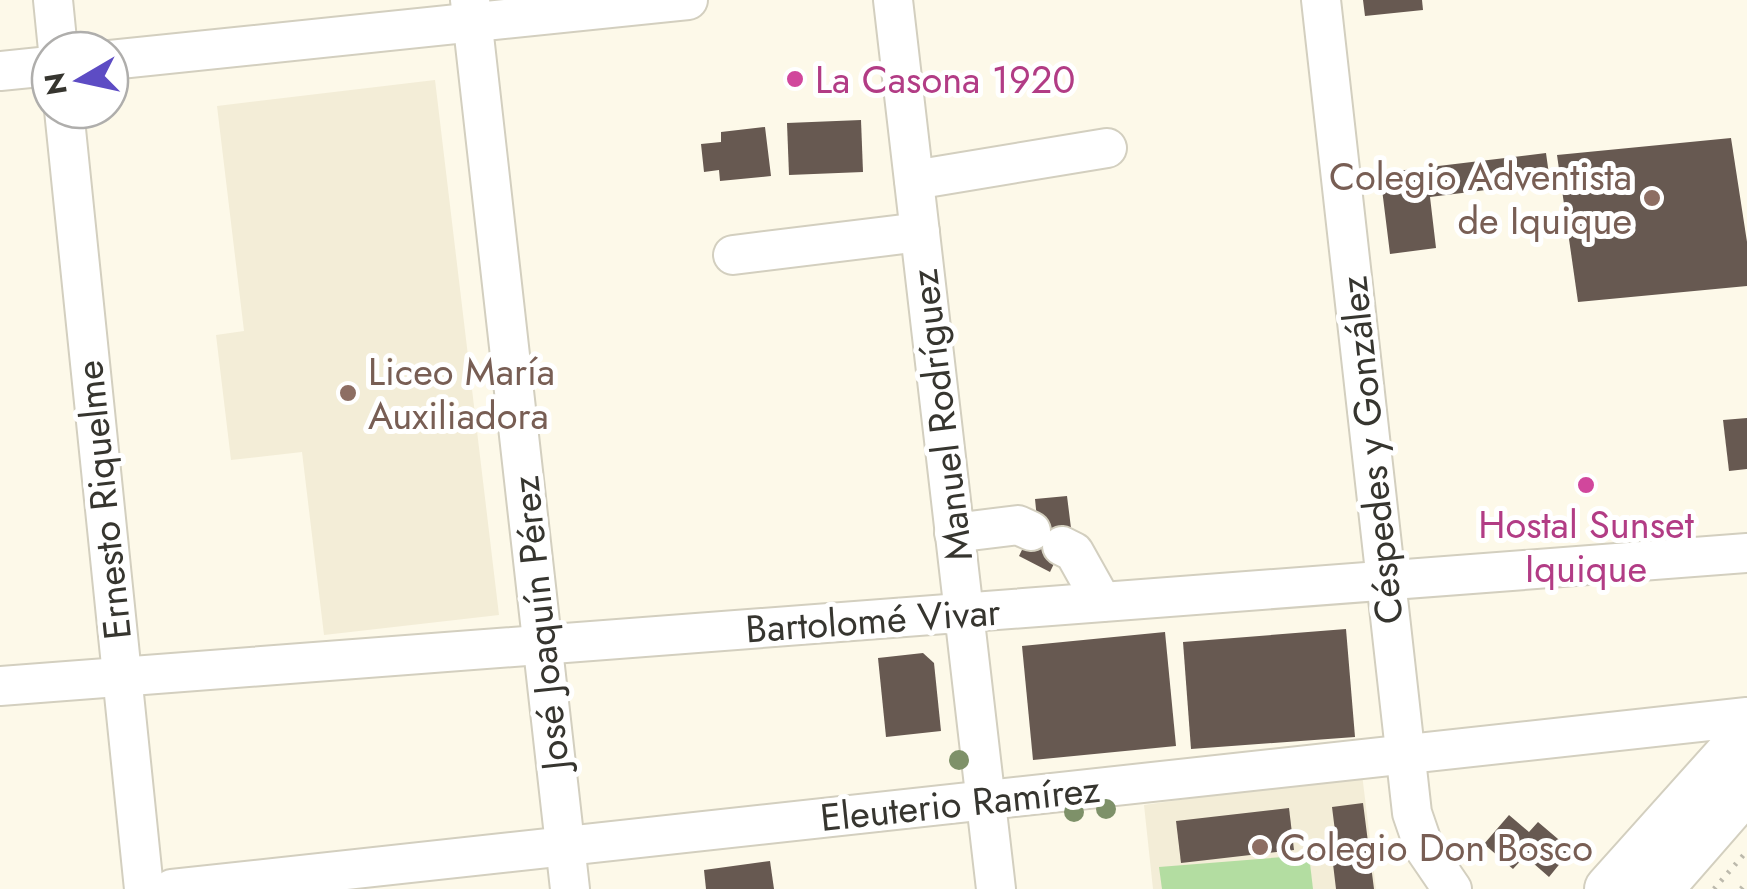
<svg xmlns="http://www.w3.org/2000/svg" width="1747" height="889" viewBox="0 0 1747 889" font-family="Jost,sans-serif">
<rect width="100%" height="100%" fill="#fdf9e9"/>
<!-- built -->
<g fill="#f3edd7">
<path d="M435,80L499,615L324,635L302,452L231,460L216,335L244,331L217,106Z"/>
<path d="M1362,774L1376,889H1153L1144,805Z"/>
</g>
<!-- green -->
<path fill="#b3dda1" d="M1309,855L1313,889H1162L1159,867Z"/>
<!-- building -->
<g fill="#675951">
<path d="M1363,0H1422L1423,10L1365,16Z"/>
<path d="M861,120L863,172L789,175L787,123Z"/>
<path d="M765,127L771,176L720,181L719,170L704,172L701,144L721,142V132Z"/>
<path d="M1731,138L1747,242V286L1578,302L1557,155Z"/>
<path d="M1546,153L1550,182L1430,197L1436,248L1390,254L1380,173Z"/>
<path d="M1747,418V469L1729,471L1723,420Z"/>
<path d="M1067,496L1071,528L1050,572L1019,556L1037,519L1035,499Z"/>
<path d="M1346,629L1355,737L1191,749L1183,642Z"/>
<path d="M1165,632L1176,746L1033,760L1022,646Z"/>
<path d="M923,653L934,663L941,731L886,737L878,658Z"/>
<path d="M1363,803L1374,889H1336L1331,847H1337L1332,807Z"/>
<path d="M1289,808L1294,850L1181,863L1176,821Z"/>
<path d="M1509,815L1529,832L1538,822L1571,850L1549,877L1525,856L1513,869L1484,844Z"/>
<path d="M770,861L774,889H706L704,870Z"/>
</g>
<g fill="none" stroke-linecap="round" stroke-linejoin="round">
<!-- minor casing -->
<g stroke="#d3cfbf" stroke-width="42">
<g id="minor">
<path d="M53,0L58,50"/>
<path d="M470,0L570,889"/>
<path d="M893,0L996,889"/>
<path d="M1321,0L1412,813L1424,848L1452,889"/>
<path d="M110,60L688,0"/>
<path d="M0,71L50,66"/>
<path d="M64,110L144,889"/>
<path d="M914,180L1107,148"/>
<path d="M733,255L920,232"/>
<path d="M954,533L1018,525L1031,531"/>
<path d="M1062,546L1074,552L1102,602"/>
<path d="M0,686L1747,553"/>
<path d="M172,889L1747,717"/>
</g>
</g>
<!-- major casing -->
<g stroke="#d3cfbf" stroke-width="52">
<g id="major">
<path d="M1609,889L1747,735"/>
<path d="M1658,889L1747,787"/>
</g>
</g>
<!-- path -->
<g stroke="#bcb9ac" stroke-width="5" stroke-dasharray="2.5 8" stroke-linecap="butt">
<path d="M1714,889L1747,851"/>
<path d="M1741,889L1747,882"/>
</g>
<!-- minor -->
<use href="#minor" stroke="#fff" stroke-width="38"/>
<!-- major -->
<use href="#major" stroke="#fff" stroke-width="48"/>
</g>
<!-- trees -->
<g fill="#7e9169">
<circle cx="959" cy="760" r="10"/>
<circle cx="1106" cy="809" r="10"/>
<circle cx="1074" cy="812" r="10"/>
</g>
<!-- markers -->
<g fill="#d1479c" stroke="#fff" stroke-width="4">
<circle cx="795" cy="79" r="10"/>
<circle cx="1586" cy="485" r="10"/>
</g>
<g fill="#8d6e63" stroke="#fff" stroke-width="4">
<circle cx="1652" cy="198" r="10"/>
<circle cx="348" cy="393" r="10"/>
<circle cx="1260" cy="847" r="10"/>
</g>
<g text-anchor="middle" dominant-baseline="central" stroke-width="10" stroke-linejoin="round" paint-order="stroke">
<!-- hotel labels -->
<g font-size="38" fill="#b23c85" stroke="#fff" text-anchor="start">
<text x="815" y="79">La Casona 1920</text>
<text x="1586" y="524" text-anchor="middle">Hostal Sunset<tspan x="1586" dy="44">Iquique</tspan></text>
</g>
<!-- education labels -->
<g font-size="38" fill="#785e54" stroke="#fff" text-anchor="start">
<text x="1632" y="176" text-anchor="end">Colegio Adventista<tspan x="1632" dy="44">de Iquique</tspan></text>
<text x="368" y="371">Liceo María<tspan x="368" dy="44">Auxiliadora</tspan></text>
<text x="1280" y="847">Colegio Don Bosco</text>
</g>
<!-- street labels -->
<g font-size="38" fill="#36352f" stroke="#fff">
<text transform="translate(941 415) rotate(-97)">Manuel Rodríguez</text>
<text transform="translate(1371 450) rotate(-96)">Céspedes y González</text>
<text transform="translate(103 500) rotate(-96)">Ernesto Riquelme</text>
<text transform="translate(873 620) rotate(-4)">Bartolomé Vivar</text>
<text transform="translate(540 623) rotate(-96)">José Joaquín Pérez</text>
<text transform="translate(960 803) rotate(-6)">Eleuterio Ramírez</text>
</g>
</g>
<!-- north arrow -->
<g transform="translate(80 80) rotate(261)"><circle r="48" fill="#ffffff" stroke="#afaeac" stroke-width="2.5"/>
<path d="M0-8L18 38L0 25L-18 38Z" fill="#5d4cc4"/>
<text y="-15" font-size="28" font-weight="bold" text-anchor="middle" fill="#36352f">N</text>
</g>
</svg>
